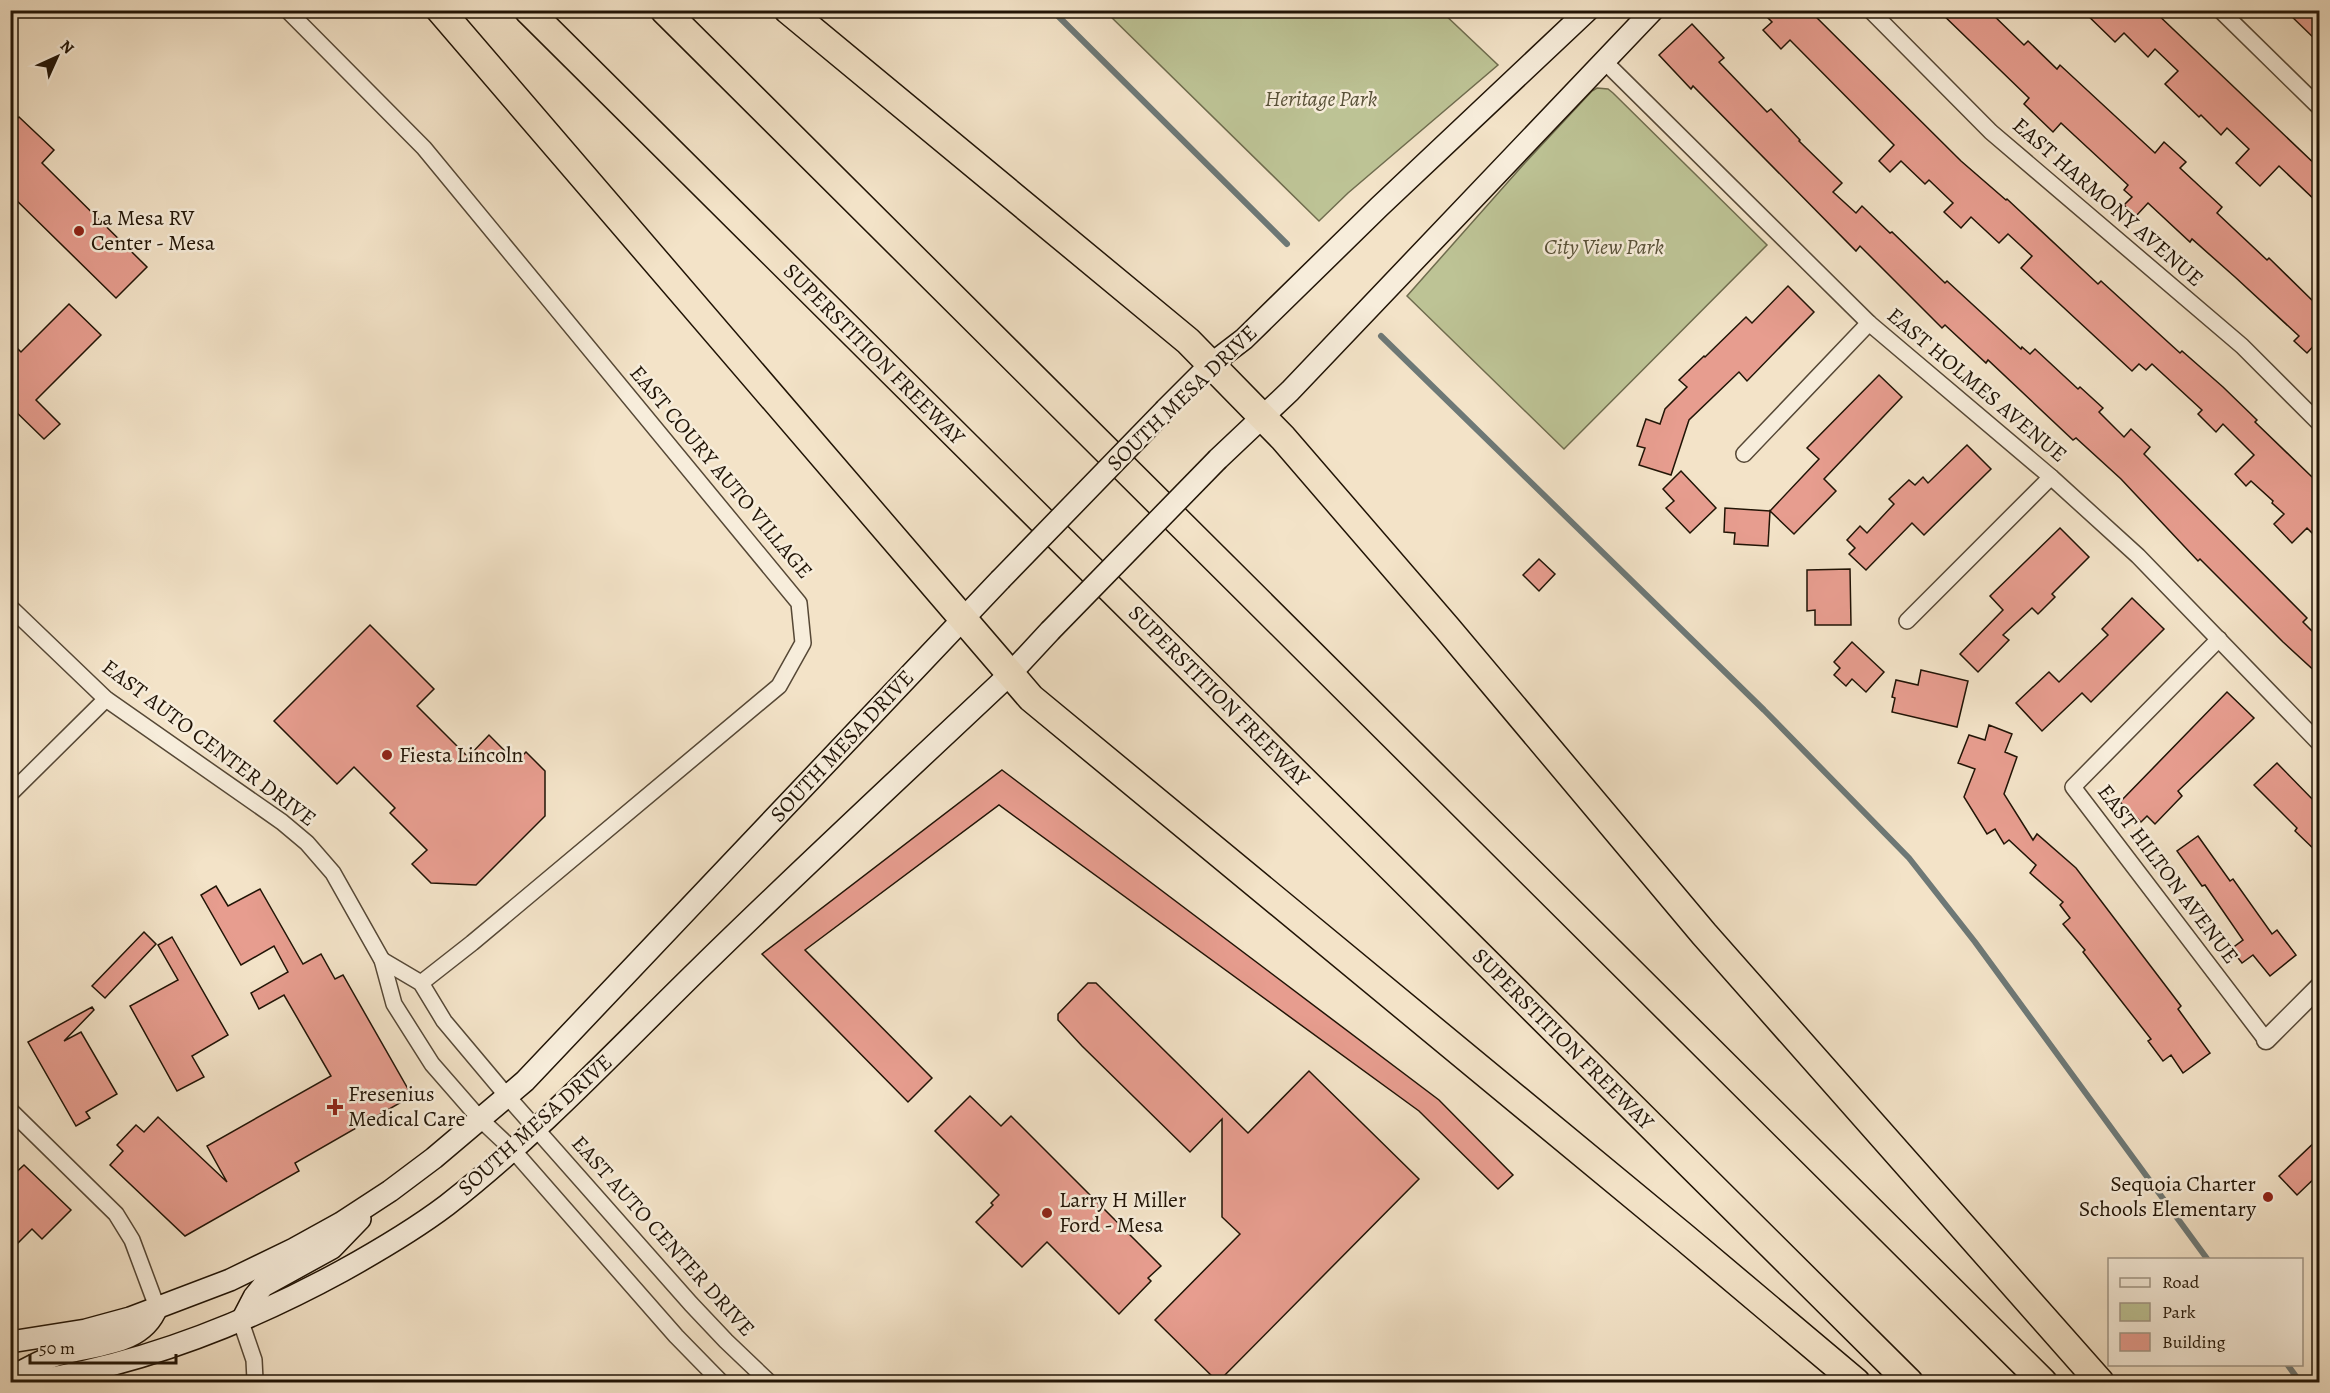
<svg xmlns="http://www.w3.org/2000/svg" width="2330" height="1393" viewBox="0 0 2330 1393" font-family="Alegreya,serif">
<rect width="100%" height="100%" fill="#f3e3c8"/>
<filter id="stains"><feTurbulence type="fractalNoise" baseFrequency=".00333" numOctaves="4"/><feColorMatrix values="0 0 0 0 .2 0 0 0 0 .09 0 0 0 0 .02 0 0 0 .5 -.17"/></filter>
<radialGradient id="worn" r=".72"><stop offset=".6" stop-color="#630" stop-opacity="0"/><stop offset="1" stop-color="#630" stop-opacity=".3"/></radialGradient>
<!-- green -->
<g fill="#bdc395" stroke="#6f6c4e" stroke-width="1.5">
<path d="M1105,11H1441L1498,65L1348,193L1319,221Z"/>
<path d="M1597,88L1608,89L1613,93L1767,245L1564,449L1407,296L1523,165L1592,91Z"/>
</g>
<g fill="none" stroke-linecap="round" stroke-linejoin="round">
<!-- stream -->
<g stroke="#6d7876" stroke-width="6">
<path d="M1052,10L1287,244"/>
<path d="M1381,336L1764,710L1909,858L1975,942L2208,1260"/>
<path d="M2287,1364L2300,1382"/>
</g>
</g>
<!-- building -->
<g fill="#e79d8f" stroke="#211406" stroke-width="1.5">
<path d="M1760,10H1809L1961,161L2006,200L2007,199L2098,284L2101,281L2180,353L2182,351L2223,387L2257,420L2255,422L2312,477L2319,469V540L2307,528L2292,543L2274,524L2284,514L2272,503L2273,501L2251,481L2246,486L2235,474L2254,455L2223,424L2216,432L2198,414L2202,410L2152,364L2146,370L2139,364L2132,371L2021,268L2032,256L2008,234L1999,243L1971,217L1961,228L1944,212L1953,203L1929,180L1925,184L1901,161L1890,172L1879,161L1894,145L1790,40L1781,49L1763,30L1772,22Z"/>
<path d="M1938,10H1988L2024,45L2028,41L2057,69L2060,65L2155,153L2164,142L2186,162L2180,168L2222,207L2217,213L2267,260L2269,258L2319,307V340L2307,353L2294,341L2299,336L2235,277L2192,239L2190,242L2148,203L2136,216L2124,205L2132,197L2124,190L2128,185L2061,123L2053,132L2024,104L2029,98Z"/>
<path d="M2082,10H2153L2319,168V204L2279,166L2260,186L2236,163L2249,149L2227,128L2221,135L2201,115L2199,117L2165,84L2178,71L2155,49L2148,57L2124,33L2115,42Z"/>
<path d="M2285,10H2319V43Z"/>
<path d="M1692,24L1724,58L1719,62L1767,112L1771,109L1800,140L1799,141L1842,183L1833,192L1856,213L1862,206L1890,233L1892,232L1945,283L1947,281L2021,349L2022,347L2030,354L2035,349L2078,389L2080,387L2103,408L2099,412L2124,437L2131,429L2150,447L2144,454L2307,618L2303,622L2319,638V675L2283,642L2200,559L2198,561L2121,479L2076,438L2073,440L1988,360L1986,363L1945,325L1942,328L1860,246L1856,251L1693,86L1691,89L1659,55Z"/>
<path d="M19,117L54,150L42,163L147,267L116,298L10,194V125Z"/>
<path d="M1788,286L1814,312L1747,381L1739,372L1689,420L1671,475L1639,465L1645,448L1637,446L1646,419L1660,424L1665,409L1687,387L1679,380L1704,356L1705,357L1746,317L1752,323Z"/>
<path d="M69,304L101,335L36,400L60,424L44,439L10,406V341L21,352Z"/>
<path d="M1879,375L1902,397L1824,479L1836,491L1794,534L1770,511L1768,546L1734,544L1735,533L1724,532L1725,508L1770,511L1819,459L1807,448Z"/>
<path d="M1967,445L1991,469L1924,535L1912,523L1866,570L1849,554L1855,548L1847,540L1860,526L1867,533L1894,504L1889,499L1909,480L1915,485L1923,477L1928,483Z"/>
<path d="M1681,471L1716,508L1690,533L1666,508L1674,501L1663,489Z"/>
<path d="M2060,528L2089,557L2052,594L2055,597L2038,614L2032,608L2003,635L2009,640L1978,672L1960,654L2003,610L1990,596Z"/>
<path d="M1539,559L1555,574L1539,591L1523,575Z"/>
<path d="M1850,569L1851,625H1815V610L1807,611V570Z"/>
<path d="M2132,598L2164,629L2091,702L2082,693L2042,731L2016,703L2049,672L2059,682L2108,635L2102,629Z"/>
<path d="M370,625L434,689L417,706L468,757L489,735L516,762L526,752L545,771V816L476,885L431,883L412,864L427,850L390,813L395,808L354,767L337,784L274,721Z"/>
<path d="M1852,642L1884,672L1866,692L1852,679L1846,686L1834,675L1840,668L1834,662Z"/>
<path d="M1921,670L1968,681L1957,727L1892,712L1895,698L1892,697L1896,680L1918,685Z"/>
<path d="M2227,692L2254,718L2178,791L2182,796L2155,824L2147,816L2141,822L2120,802Z"/>
<path d="M1989,725L2012,734L2005,752L2017,757L2004,794L2033,840L2037,834L2076,868L2181,1006L2178,1009L2210,1053L2183,1073L2171,1055L2163,1061L2148,1041L2151,1039L2083,952L2085,950L2063,924L2070,918L2060,905L2063,902L2030,873L2036,865L2009,840L2004,844L1995,829L1987,834L1964,797L1975,769L1958,763L1969,735L1985,740Z"/>
<path d="M2277,763L2319,806V854L2295,831L2297,828L2254,785Z"/>
<path d="M1002,770L1439,1100L1513,1175L1498,1189L1419,1111L999,805L805,950L932,1078L908,1102L762,954Z"/>
<path d="M2198,836L2230,881L2233,879L2272,934L2277,930L2296,955L2270,976L2253,955L2242,963L2231,949L2243,940L2205,885L2202,886L2177,851Z"/>
<path d="M216,886L228,906L260,889L303,964L321,954L335,979L343,975L412,1096L295,1163L299,1171L185,1236L110,1165L123,1151L117,1145L136,1125L144,1132L158,1117L227,1182L207,1146L331,1076L284,995L259,1009L251,993L288,972L274,946L241,965L201,895Z"/>
<path d="M144,932L156,944L105,998L92,986Z"/>
<path d="M172,937L228,1035L192,1056L204,1077L177,1091L130,1006L178,980L158,945Z"/>
<path d="M1088,983H1096L1248,1133L1309,1071L1419,1179L1218,1382L1155,1320L1240,1234L1222,1217V1119L1190,1152L1082,1046L1058,1020V1014Z"/>
<path d="M92,1007L94,1010L64,1041L81,1032L117,1094L86,1112L90,1118L76,1126L28,1042Z"/>
<path d="M970,1096L1001,1126L1011,1116L1161,1266L1148,1278L1151,1281L1119,1314L1047,1242L1022,1267L976,1222L993,1205L991,1203L999,1195L935,1131Z"/>
<path d="M2319,1138V1174L2297,1195L2279,1176Z"/>
<path d="M24,1165L71,1210L42,1239L32,1229L10,1251V1178Z"/>
</g>
<g fill="none" stroke-linecap="round" stroke-linejoin="round">
<!-- minor casing -->
<g stroke="#564836" stroke-width="18">
<g id="minor">
<path d="M287,10L424,148L799,603L803,643L779,686L472,943L421,983"/>
<path d="M1870,10L1991,132L2242,346L2320,424"/>
<path d="M2220,10L2320,108"/>
<path d="M1604,61L1869,323L2051,477L2138,556L2320,744"/>
<path d="M1744,454L1869,323"/>
<path d="M10,607L106,699L282,822L307,843L333,873L382,960L394,1004L432,1064L480,1119L513,1150L676,1336L721,1382"/>
<path d="M1907,621L2051,477"/>
<path d="M2219,639L2073,787L2266,1040"/>
<path d="M10,794L106,699"/>
<path d="M382,960L421,983L444,1021L507,1096L691,1304L726,1341L769,1382"/>
<path d="M10,1110L116,1214L132,1240L157,1307"/>
<path d="M241,1322L254,1360L255,1380L252,1382"/>
</g>
</g>
<!-- tertiary casing -->
<g stroke="#564836" stroke-width="21">
<path id="tertiary" d="M2266,1040L2320,986"/>
</g>
<!-- secondary casing -->
<g stroke="#211406" stroke-width="24">
<g id="secondary">
<path d="M1166,409L1210,365L1244,339L1379,207L1588,10"/>
<path d="M1218,459L1290,391L1653,10"/>
<path d="M241,1322L254,1297L263,1286L332,1248L360,1219"/>
<path d="M10,1342L86,1330L130,1318L230,1280L294,1249L341,1223L390,1191L434,1158L525,1081L1000,580"/>
<path d="M10,1377C26,1370 41,1360 57,1355C92,1344 142,1347 157,1307"/>
<path d="M29,1382C140,1365 243,1325 342,1271C378,1251 414,1230 447,1205C538,1134 617,1049 700,968C802,868 907,771 1010,674L1050,631"/>
</g>
</g>
<!-- motorway casing -->
<g stroke="#211406" stroke-width="30">
<g id="motorway">
<path d="M440,10L1031,698L1685,1238L1856,1382"/>
<path d="M528,10L1909,1382"/>
<path d="M664,10L2043,1382"/>
<path d="M788,10L1188,341L1283,438L1447,628L1704,934L2100,1382"/>
</g>
</g>
<!-- minor -->
<use href="#minor" stroke="#f7eddb" stroke-width="15"/>
<!-- tertiary -->
<use href="#tertiary" stroke="#f7eddb" stroke-width="18"/>
<!-- secondary -->
<use href="#secondary" stroke="#f7eddb" stroke-width="21"/>
<!-- motorway -->
<use href="#motorway" stroke="#f3e3c8" stroke-width="27"/>
<!-- secondary-bridge casing -->
<g stroke="#211406" stroke-width="24" stroke-linecap="butt">
<g id="secondary-bridge">
<path d="M1000,580L1166,409"/>
<path d="M1050,631L1218,459"/>
</g>
</g>
<!-- secondary-bridge -->
<use href="#secondary-bridge" stroke="#f7eddb" stroke-width="21"/>
</g>
<!-- markers -->
<g fill="#8f2418" stroke="#f7eddb" stroke-width="2">
<circle cx="79" cy="231" r="6"/>
<circle cx="387" cy="755" r="6"/>
<path d="M332 1098h6v6h6v6h-6v6h-6v-6h-6v-6h6z"/>
<circle cx="2268" cy="1197" r="6"/>
<circle cx="1047" cy="1213" r="6"/>
</g>
<g text-anchor="middle" dominant-baseline="central" stroke-width="5" stroke-linejoin="round" paint-order="stroke">
<!-- park labels -->
<g font-size="22" font-style="italic" fill="#585138" stroke="#f7eddb">
<text x="1321" y="99">Heritage Park</text>
<text x="1604" y="247">City View Park</text>
</g>
<!-- street labels -->
<g font-size="22" fill="#211406" stroke="#f7eddb">
<text transform="translate(2108 202) rotate(41)">EAST HARMONY AVENUE</text>
<text transform="translate(874 354) rotate(45)">SUPERSTITION FREEWAY</text>
<text transform="translate(1977 385) rotate(40)">EAST HOLMES AVENUE</text>
<text transform="translate(1182 398) rotate(-44)">SOUTH MESA DRIVE</text>
<text transform="translate(721 472) rotate(50)">EAST COURY AUTO VILLAGE</text>
<text transform="translate(1219 696) rotate(45)">SUPERSTITION FREEWAY</text>
<text transform="translate(209 743) rotate(37)">EAST AUTO CENTER DRIVE</text>
<text transform="translate(842 746) rotate(-47)">SOUTH MESA DRIVE</text>
<text transform="translate(2168 874) rotate(53)">EAST HILTON AVENUE</text>
<text transform="translate(1563 1039) rotate(45)">SUPERSTITION FREEWAY</text>
<text transform="translate(535 1125) rotate(-42)">SOUTH MESA DRIVE</text>
<text transform="translate(663 1236) rotate(48)">EAST AUTO CENTER DRIVE</text>
</g>
<!-- poi labels -->
<g font-size="22" fill="#211406" stroke="#f7eddb" text-anchor="start">
<text x="91" y="218">La Mesa RV<tspan x="91" dy="25">Center - Mesa</tspan></text>
<text x="399" y="755">Fiesta Lincoln</text>
<text x="348" y="1094">Fresenius<tspan x="348" dy="25">Medical Care</tspan></text>
<text x="2256" y="1184" text-anchor="end">Sequoia Charter<tspan x="2256" dy="25">Schools Elementary</tspan></text>
<text x="1059" y="1200">Larry H Miller<tspan x="1059" dy="25">Ford - Mesa</tspan></text>
</g>
</g>
<!-- margin -->
<rect width="2330" height="1393" fill="none" stroke="#f3e3c8" stroke-width="36"/>
<rect x="12" y="12" width="2306" height="1369" fill="none" stroke="#211406" stroke-width="3"/>
<rect x="18" y="18" width="2294" height="1357" fill="none" stroke="#211406" stroke-width="1.5"/>
<!-- legend -->
<rect x="2108" y="1258" width="195" height="108" fill="#f7eddb" stroke="#a19686" stroke-width="1.5"/>
<rect x="2120" y="1278" width="30" height="9" fill="#f7eddb" stroke="#a19686" stroke-width="1.5"/>
<text x="2162" y="1288" font-size="18" fill="#211406">Road</text>
<rect x="2120" y="1303" width="30" height="18" fill="#bdc395" stroke="#a19686" stroke-width="1.5"/>
<text x="2162" y="1318" font-size="18" fill="#211406">Park</text>
<rect x="2120" y="1333" width="30" height="18" fill="#e79d8f" stroke="#a19686" stroke-width="1.5"/>
<text x="2162" y="1348" font-size="18" fill="#211406">Building</text>
<!-- north arrow -->
<g transform="translate(57 57) rotate(45)" stroke="#f7eddb" stroke-width="4.5" paint-order="stroke">
<path d="M0-4.5L10 22L0 15L-10 22Z" fill="#211406"/>
<text y="-9" font-size="16" font-weight="bold" text-anchor="middle" fill="#211406">N</text>
</g>
<!-- scale -->
<path d="M30 1354v9h146v-9" fill="none" stroke="#211406" stroke-width="3"/>
<text x="39" y="1354" font-size="18" fill="#211406" stroke="#f7eddb" stroke-width="4.5" paint-order="stroke">50 m</text>
<rect width="100%" height="100%" filter="url(#stains)"/>
<rect width="100%" height="100%" fill="url(#worn)"/>
</svg>
